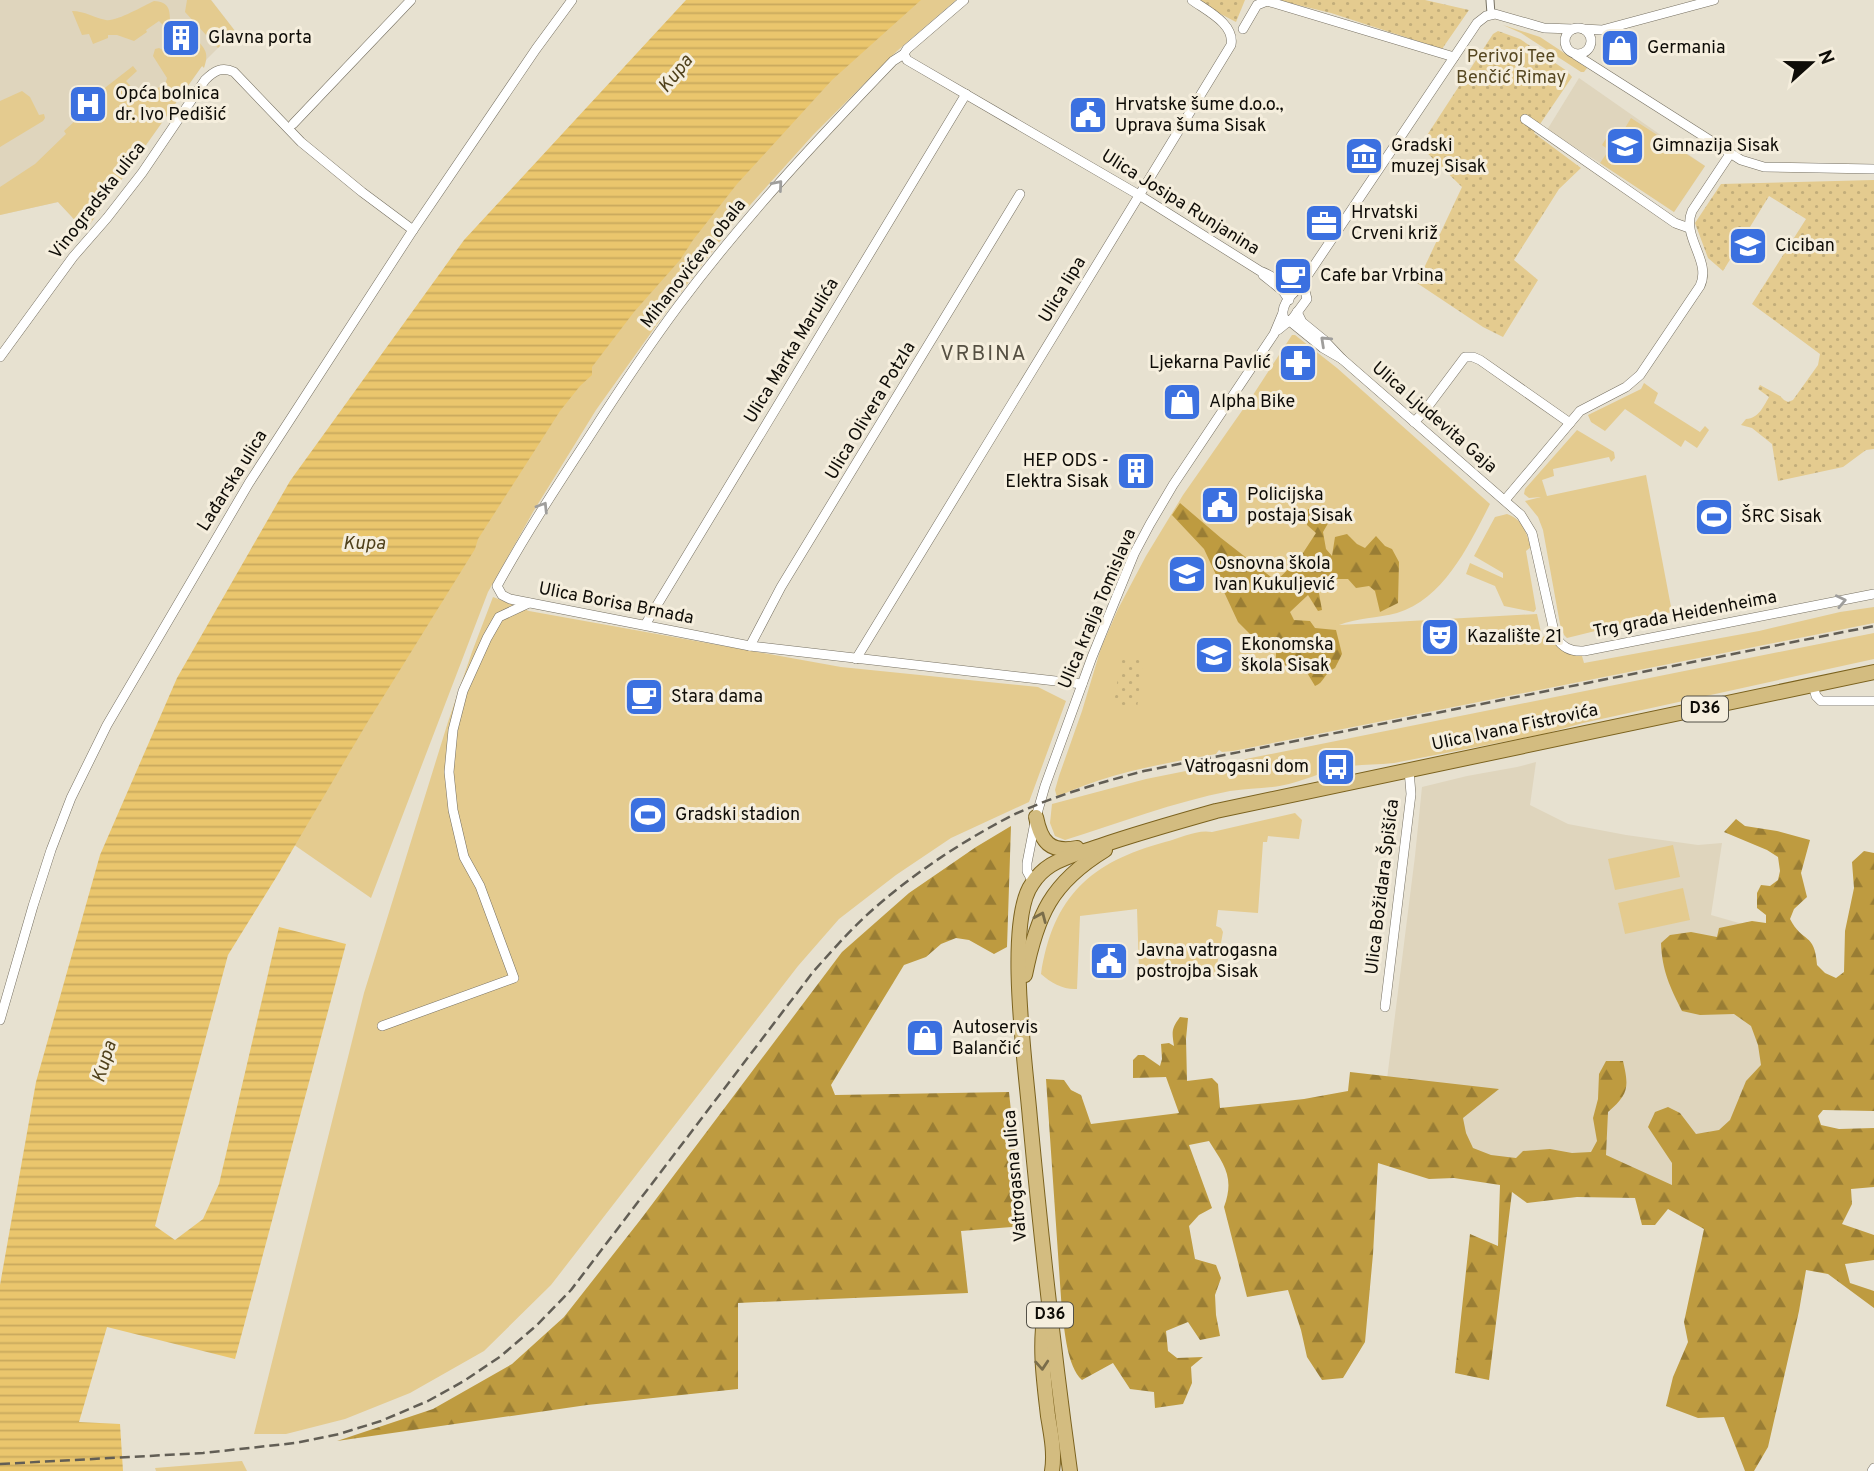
<svg xmlns="http://www.w3.org/2000/svg" width="1874" height="1471" viewBox="0 0 1874 1471" font-family="Overpass,sans-serif">
<defs>
<pattern id="forest-firs" width="22" height="20" patternUnits="userSpaceOnUse" patternTransform="scale(1.75)"><rect width="22" height="20" fill="#be9b40"/><path d="M5 1l3.5 6h-7zM16 11l3.5 6h-7z" fill="#997d34"/></pattern>
<pattern id="park-dots" width="8" height="8" patternUnits="userSpaceOnUse" patternTransform="scale(1.75)"><rect width="8" height="8" fill="#e4cb8f"/><path d="M2 2h.1M6 6h.1" fill="none" stroke="#c2ad7a" stroke-width="1.8" stroke-linecap="round"/></pattern>
<pattern id="water-rules" width="6" height="5" patternUnits="userSpaceOnUse" patternTransform="scale(1.75)"><rect width="6" height="5" fill="#eac66d"/><path d="M0 2.5h6" fill="none" stroke="#c8a95d"/></pattern>
</defs>
<rect width="100%" height="100%" fill="#e7e1d0"/>
<!-- built -->
<g fill="#dfd5bd">
<path d="M0,0H211L235,31L207,59L85,231L58,202L0,215Z"/>
<path d="M1579,78L1705,166L1674,212L1600,163L1547,130Z"/>
<path d="M1536,762L1530,805L1568,824L1626,835L1698,845L1722,843L1711,915L1774,933L1806,948L1736,1218L1515,1172L1380,1135L1415,856L1422,787L1467,776L1517,767Z"/>
</g>
<!-- grass -->
<g fill="#e4cb8f">
<path d="M187,0H211L235,31L218,48L185,12Z"/>
<path d="M809,0H956L897,51L813,135L734,223L663,316L596,410L533,512L488,592L371,898L261,822Z"/>
<path d="M154,1C167,2 170,7 170,20L165,27L159,21L146,30L147,32L134,41L117,35H108V38L93,44L89,34L82,35L72,11C85,11 94,18 106,20C116,22 143,6 154,1Z"/>
<path d="M1503,25L1540,37L1587,68L1584,72H1581L1521,33Z"/>
<path d="M194,36C204,49 210,51 204,68L202,66L85,231L58,202L0,215V187L35,164L66,134L64,131L75,121L70,115L133,66L137,71L126,81L137,93L148,85L155,89L165,85L167,78L153,56L155,49L159,48L163,50L168,46L174,53L177,50L174,47L177,48L187,39Z"/>
<path d="M22,91L30,97L39,115L44,114L45,118L43,121L0,147V101Z"/>
<path d="M1631,118L1705,166L1674,212L1600,163L1609,150L1602,145L1613,127L1622,133Z"/>
<path d="M1292,335H1295L1337,368L1490,504C1469,545 1444,599 1397,613C1378,618 1356,618 1339,625L1537,614L1542,637L1550,635C1558,649 1567,655 1582,656L1584,663L1759,631L1840,612L1874,607V623L1233,751L1222,752L1219,750L1216,754C1162,764 1107,773 1057,797L1055,790L1059,776L1082,711L1101,648L1118,609L1146,556L1183,495L1253,395Z"/>
<path d="M1644,383L1658,393L1654,403L1700,432L1705,426L1709,430L1697,448L1685,440L1681,447L1625,409L1605,431L1591,422L1588,415L1641,389Z"/>
<path d="M1577,430L1614,452L1615,458L1611,462L1609,457L1553,469L1554,476L1542,480L1547,496L1646,475L1672,612L1567,638L1564,635L1560,624L1543,530L1538,517L1525,501L1541,497L1529,498L1524,494L1525,489Z"/>
<path d="M1507,514C1523,519 1526,533 1531,547L1526,551L1536,609L1534,612L1504,606L1495,586L1466,574L1470,563L1503,578V573L1474,556L1495,517Z"/>
<path d="M493,597L529,611L841,667L1038,687L1066,701L1029,802L951,838L896,875L839,919L798,966L551,1285L484,1351L410,1393L345,1419L286,1434H254L364,993L448,722L472,652Z"/>
<path d="M1874,633V659L1583,723L1544,734L1394,763C1379,765 1365,764 1351,766C1329,768 1310,779 1289,784C1269,789 1250,788 1230,791C1174,802 1119,823 1065,840L1055,836L1050,823L1052,804L1146,779Z"/>
<path d="M1295,813L1302,820L1299,839L1268,836L1267,842H1263L1258,913L1218,910L1216,926L1221,928L1223,932L1215,976L1139,970L1137,909L1080,916L1077,989C1064,990 1051,983 1041,974C1053,896 1091,862 1165,842C1180,838 1198,829 1212,832Z"/>
<path d="M1673,845L1680,877L1615,890L1608,859Z"/>
<path d="M1683,888L1690,920L1625,934L1618,903Z"/>
<path d="M242,1461L247,1471H156L155,1468Z"/>
</g>
<!-- forest -->
<g fill="url(#forest-firs)">
<path d="M1180,503L1221,538L1276,581L1299,559L1316,533L1307,525L1308,509L1326,510L1330,520L1323,532L1326,549L1332,556L1335,537L1347,534L1357,544L1365,548L1376,536L1385,546L1392,549L1399,562L1398,603L1380,612L1375,591L1369,586L1356,588L1348,579H1334L1318,588L1322,610L1318,611L1308,595L1290,612L1294,620L1310,621L1315,628L1336,630L1342,654L1335,668C1324,673 1324,683 1315,686L1306,671L1293,669L1276,661V643L1253,637L1238,622L1204,549L1172,515Z"/>
<path d="M1736,819L1745,826L1777,831L1810,840L1801,873L1807,897L1794,909L1790,919C1802,943 1815,932 1817,965L1825,973L1836,978L1844,972L1845,931L1854,888L1852,862L1864,851L1874,853V1111L1823,1110L1818,1116L1821,1125L1839,1129L1874,1128V1187L1851,1189L1852,1204L1842,1224L1874,1235V1260L1845,1264L1850,1283L1874,1291V1308L1828,1274L1806,1270L1799,1311L1768,1447L1754,1471H1745L1724,1417L1698,1418L1666,1406L1673,1377L1688,1342L1684,1322L1704,1229L1668,1209L1655,1225H1642L1635,1198L1577,1197L1527,1203L1512,1192L1489,1380L1455,1373L1470,1234L1498,1246L1500,1185L1454,1178L1429,1179L1378,1163L1373,1254L1365,1342L1343,1378L1322,1380L1307,1357L1301,1330L1288,1290L1247,1297L1224,1207C1235,1177 1224,1165 1209,1141L1189,1145L1212,1208L1199,1215L1189,1226L1195,1259L1216,1265L1221,1278L1215,1295L1216,1315L1220,1336L1200,1340L1188,1322L1166,1331L1168,1351L1177,1358L1203,1357L1191,1367L1192,1383L1183,1404L1155,1408L1154,1392L1130,1389L1113,1363L1082,1380C1067,1366 1065,1332 1062,1312L1046,1079L1064,1080L1071,1090L1081,1095L1091,1124L1179,1113L1166,1077L1133,1078V1060L1138,1055H1144L1160,1066L1162,1059L1161,1044L1169,1043L1174,1046C1172,1032 1171,1029 1180,1017L1188,1018L1186,1039L1187,1081L1212,1078L1218,1084L1220,1108L1304,1099L1348,1091L1350,1072L1499,1089L1463,1118L1466,1133L1473,1148L1491,1155L1516,1158L1523,1151L1550,1149L1572,1153L1591,1152L1597,1141L1593,1118L1598,1099L1599,1074L1606,1061H1623C1629,1087 1629,1094 1608,1112L1606,1155L1672,1185V1163L1648,1127L1655,1112L1668,1107L1680,1113L1696,1134L1719,1130L1730,1120L1746,1081L1761,1065L1758,1045L1751,1026L1734,1014L1700,1015L1682,1011C1670,987 1662,971 1661,943L1670,935L1691,932L1717,937L1719,928L1752,921L1766,923V915L1757,908V893L1761,885L1770,886L1778,880L1780,871L1778,857L1767,850L1724,832Z"/>
<path d="M1011,826L1007,947L994,954L969,940L956,938L941,944L926,957L904,965L831,1085L835,1095L1009,1092L1023,1226L961,1231L968,1293L738,1303V1389L587,1405L337,1441L433,1409L512,1364L564,1317L641,1219L842,952L909,893L976,847Z"/>
</g>
<!-- park -->
<g fill="url(#park-dots)">
<path d="M1194,0H1245L1236,22Z"/>
<path d="M1277,0H1425L1469,10L1442,49L1331,13Z"/>
<path d="M1498,31L1520,39L1567,71L1572,77L1534,133L1581,168L1559,189L1514,260L1538,280L1503,337L1483,327L1417,283L1462,187L1420,146L1493,34Z"/>
<path d="M1874,180V449L1866,450L1843,467L1778,481L1772,444L1752,428L1741,425L1746,419C1759,418 1763,407 1769,397L1758,389L1760,385L1780,396L1784,400L1788,402L1793,400L1818,365L1820,354L1752,304L1806,219L1769,196L1723,271L1708,258L1695,223L1721,184Z"/>
<path d="M1121,656L1144,660L1137,708L1114,704Z"/>
</g>
<!-- water -->
<path fill="url(#water-rules)" d="M686,0H921L832,80L737,184L693,240L680,260L634,312L592,367V375L580,386L560,411L478,539L475,549L367,723L277,876L228,955L155,1226L175,1240L203,1219L219,1184L279,927L346,944L235,1359L107,1327L79,1422L120,1424L123,1471H0V1285L36,1082L100,855L177,678L290,481L464,240Z"/>
<g fill="none" stroke-linecap="round" stroke-linejoin="round">
<!-- pedestrian casing -->
<g stroke="#767062" stroke-width="9">
<path id="pedestrian" d="M1490,0L1491,14"/>
</g>
<!-- minor casing -->
<g stroke="#767062" stroke-width="10">
<g id="minor">
<path d="M964,0L907,49L904,54L893,61C818,139 744,218 679,305C647,348 618,392 589,437C557,486 525,535 497,586L502,595L510,599L750,646L1082,684"/>
<circle cx="1578" cy="41" r="13"/>
<path d="M1243,29L1257,5L1267,1L1454,57"/>
<path d="M1583,29L1602,30L1714,0"/>
<path d="M904,54L907,60L1139,195L1260,271C1273,275 1284,287 1297,289"/>
<path d="M1576,55L1741,160L1764,167L1874,169"/>
<path d="M1525,119L1675,223L1689,228"/>
<path d="M293,124L411,0"/>
<path d="M1263,275L1283,291L1289,300"/>
<path d="M1299,288L1477,23L1486,16L1495,14L1544,28L1573,29"/>
<path d="M1299,288L1305,291L1307,299L1293,318L1289,321L1285,320C1278,309 1290,295 1299,288Z"/>
<path d="M1278,330L1289,321L1291,322L1323,348L1342,359L1324,340L1302,322L1297,312"/>
<path d="M0,357L73,257L107,218L142,173L205,80C214,71 222,66 234,72L301,142L362,192L413,230"/>
<path d="M1342,359L1521,515L1532,533L1555,636C1562,647 1570,652 1584,651L1874,594"/>
<path d="M1414,422L1423,413L1465,357H1473L1480,360L1570,423"/>
<path d="M1505,500L1580,411L1626,387L1640,375L1700,286C1712,261 1681,237 1692,211L1730,154"/>
<path d="M645,625L966,94"/>
<path d="M750,646L781,587L1020,194"/>
<path d="M856,659L1231,45C1235,24 1207,11 1192,0"/>
<path d="M1813,685L1816,696L1821,701H1874"/>
<path d="M1033,882L1027,871V863L1036,817L1045,786L1092,657L1134,554L1150,524L1173,485L1274,334L1282,315"/>
<path d="M1385,1007L1411,794L1409,770"/>
<path d="M0,1020L33,906L51,850L71,798L107,725L249,483L413,230L536,49L572,0"/>
<path d="M382,1026L514,978L480,886L464,857L453,810L449,772L453,730L463,691L487,638L499,617L529,603"/>
<path d="M1872,1471L1874,1468"/>
</g>
</g>
<!-- primary casing -->
<g stroke="#7b621e" stroke-width="16">
<g id="primary">
<path d="M1036,817C1041,842 1050,853 1077,848"/>
<path d="M1025,975C1037,915 1051,883 1105,850"/>
<path d="M1045,1312C1039,1347 1044,1381 1048,1416C1051,1434 1055,1453 1052,1471"/>
<path d="M1070,1471C1054,1354 1041,1237 1030,1119C1026,1069 1005,921 1032,884C1037,876 1043,870 1051,865C1066,856 1083,852 1100,846C1138,833 1177,822 1216,811L1874,672"/>
</g>
</g>
<!-- pedestrian -->
<use href="#pedestrian" stroke="#fff" stroke-width="7"/>
<!-- minor -->
<use href="#minor" stroke="#fff" stroke-width="9"/>
<!-- primary -->
<use href="#primary" stroke="#d3bc80" stroke-width="14"/>
<!-- rail -->
<path stroke="#625e55" stroke-width="2.5" stroke-dasharray="10 5" stroke-linecap="butt" d="M0,1464L203,1453L295,1443L339,1434L381,1421L428,1401L464,1381L501,1356L537,1325L571,1290L813,972C831,952 849,931 869,913C911,875 961,842 1011,816C1053,796 1099,783 1144,771L1874,626"/>
</g>
<!-- one-way arrows -->
<defs><path id="oneway-chevron" d="M-2-3.5L2.5 0L-2 3.5" fill="none" stroke-width="1.6" stroke-linecap="round" stroke-linejoin="round" transform="scale(1.75)"/></defs>
<g stroke="#9f9e9c">
<use href="#oneway-chevron" transform="translate(778 185) rotate(-49)"/>
<use href="#oneway-chevron" transform="translate(1325 341) rotate(-137)"/>
<use href="#oneway-chevron" transform="translate(543 507) rotate(-58)"/>
<use href="#oneway-chevron" transform="translate(1841 601) rotate(-12)"/>
</g>
<g stroke="#7a6d4a">
<use href="#oneway-chevron" transform="translate(1041 917) rotate(-67)"/>
<use href="#oneway-chevron" transform="translate(1042 1365) rotate(86)"/>
</g>
<!-- icons -->
<defs>
<g id="building-square" transform="scale(2.0125)"><rect x="-9" y="-9" width="18" height="18" rx="4" fill="#3b70e0" stroke="#f5eedd"/><path d="M-4-6H4V6H1V3H-1V6H-4ZM-2.5-4.3h1.7v1.8h-1.7ZM.8-4.3h1.7v1.8H.8ZM-2.5-1h1.7V.8h-1.7ZM.8-1h1.7V.8H.8Z" fill="#fff"/></g>
<g id="shop-square" transform="scale(2.0125)"><rect x="-9" y="-9" width="18" height="18" rx="4" fill="#3b70e0" stroke="#f5eedd"/><path d="M-5-2.5h2.3a2.7 3.5 0 0 1 5.4 0H5L5.5 6h-11ZM-1.5-2.5h3a1.5 2.3 0 0 0-3 0Z" fill="#fff"/></g>
<g id="hospital-square" transform="scale(2.0125)"><rect x="-9" y="-9" width="18" height="18" rx="4" fill="#3b70e0" stroke="#f5eedd"/><path d="M-5-5h3v3.5h4V-5h3V5h-3V1.5h-4V5h-3Z" fill="#fff"/></g>
<g id="civic-square" transform="scale(2.0125)"><rect x="-9" y="-9" width="18" height="18" rx="4" fill="#3b70e0" stroke="#f5eedd"/><path d="M-.6-6.5H3V-4.5H.6V-3L4-1V1h2V6H-6V1h2V-1L-.6-3ZM-1.2 2.5V6h2.4V2.5Z" fill="#fff"/></g>
<g id="school-square" transform="scale(2.0125)"><rect x="-9" y="-9" width="18" height="18" rx="4" fill="#3b70e0" stroke="#f5eedd"/><path d="M0-5L7-2L0 1L-7-2ZM-4 1L0 2.5L4 1V4Q0 6-4 4Z" fill="#fff"/></g>
<g id="museum-square" transform="scale(2.0125)"><rect x="-9" y="-9" width="18" height="18" rx="4" fill="#3b70e0" stroke="#f5eedd"/><path d="M0-6L6-3V-2H-6V-3ZM-5-1h2V3h-2ZM-1-1h2V3h-2ZM3-1h2V3H3ZM-6 4H6V6H-6Z" fill="#fff"/></g>
<g id="office-square" transform="scale(2.0125)"><rect x="-9" y="-9" width="18" height="18" rx="4" fill="#3b70e0" stroke="#f5eedd"/><path d="M-6-3h4V-5.5h4V-3h4V5H-6ZM-1-4.5V-3h2v-1.5ZM-6 0V1H6V0Z" fill="#fff"/></g>
<g id="cafe-square" transform="scale(2.0125)"><rect x="-9" y="-9" width="18" height="18" rx="4" fill="#3b70e0" stroke="#f5eedd"/><path d="M-5.5-4.5H6V0H3Q3 3.5 0 3.5H-2.5Q-5.5 3.5-5.5 0ZM3-3.2v2h1.7v-2ZM-6 4.5H4V6H-6Z" fill="#fff"/></g>
<g id="pharmacy-square" transform="scale(2.0125)"><rect x="-9" y="-9" width="18" height="18" rx="4" fill="#3b70e0" stroke="#f5eedd"/><path d="M-2-6h4v4h4v4h-4v4h-4v-4h-4v-4h4Z" fill="#fff"/></g>
<g id="stadium-square" transform="scale(2.0125)"><rect x="-9" y="-9" width="18" height="18" rx="4" fill="#3b70e0" stroke="#f5eedd"/><path d="M0-5a6.5 5 0 1 0 0 10a6.5 5 0 1 0 0-10ZM-3.5-1.8h7v3.6h-7Z" fill="#fff"/></g>
<g id="theatre-square" transform="scale(2.0125)"><rect x="-9" y="-9" width="18" height="18" rx="4" fill="#3b70e0" stroke="#f5eedd"/><path d="M-5-5.5Q0-4 5-5.5V0Q5 5 0 6Q-5 5-5 0ZM-3.3-2.5H-1v1.5H-3.3ZM1-2.5H3.3v1.5H1ZM-2.8 1Q0 5.5 2.8 1Z" fill="#fff"/></g>
<g id="bus-square" transform="scale(2.0125)"><rect x="-9" y="-9" width="18" height="18" rx="4" fill="#3b70e0" stroke="#f5eedd"/><path d="M-5-6H5V4H4V6H2V4H-2V6H-4V4H-5ZM-3.5-4V0h7V-4ZM-3.5 1.2v1.5H-2V1.2ZM2 1.2v1.5H3.5V1.2Z" fill="#fff"/></g>
</defs>
<g fill-rule="evenodd">
<use href="#building-square" x="181" y="38"/>
<use href="#shop-square" x="1620" y="48"/>
<use href="#hospital-square" x="88" y="104"/>
<use href="#civic-square" x="1088" y="115"/>
<use href="#school-square" x="1625" y="146"/>
<use href="#museum-square" x="1364" y="156"/>
<use href="#office-square" x="1324" y="223"/>
<use href="#school-square" x="1748" y="246"/>
<use href="#cafe-square" x="1293" y="276"/>
<use href="#pharmacy-square" x="1298" y="363"/>
<use href="#shop-square" x="1182" y="402"/>
<use href="#building-square" x="1136" y="471"/>
<use href="#civic-square" x="1220" y="505"/>
<use href="#stadium-square" x="1714" y="517"/>
<use href="#school-square" x="1187" y="574"/>
<use href="#theatre-square" x="1440" y="637"/>
<use href="#school-square" x="1214" y="655"/>
<use href="#cafe-square" x="644" y="697"/>
<use href="#bus-square" x="1336" y="767"/>
<use href="#stadium-square" x="648" y="815"/>
<use href="#civic-square" x="1109" y="961"/>
<use href="#shop-square" x="925" y="1038"/>
</g>
<g text-anchor="middle" dominant-baseline="central" stroke-width="6" stroke-linejoin="round" paint-order="stroke">
<!-- shield labels -->
<g fill="#f5eedd" stroke="#535047" stroke-width="2">
<rect x="1682" y="696.5" width="46" height="25" rx="5"/>
<rect x="1027" y="1302.5" width="46" height="25" rx="5"/>
</g>
<g font-size="16" font-weight="bold" fill="#0e0c07">
<text x="1705" y="709">D36</text>
<text x="1050" y="1315">D36</text>
</g>
<!-- poi labels -->
<g font-size="18" fill="#0e0c07" stroke="#f5eedd" text-anchor="start">
<text x="208" y="38">Glavna porta</text>
<text x="1647" y="48">Germania</text>
<text x="115" y="94">Opća bolnica<tspan x="115" dy="21">dr. Ivo Pedišić</tspan></text>
<text x="1115" y="105">Hrvatske šume d.o.o.,<tspan x="1115" dy="21">Uprava šuma Sisak</tspan></text>
<text x="1391" y="146">Gradski<tspan x="1391" dy="21">muzej Sisak</tspan></text>
<text x="1652" y="146">Gimnazija Sisak</text>
<text x="1351" y="213">Hrvatski<tspan x="1351" dy="21">Crveni križ</tspan></text>
<text x="1775" y="246">Ciciban</text>
<text x="1320" y="276">Cafe bar Vrbina</text>
<text x="1271" y="363" text-anchor="end">Ljekarna Pavlić</text>
<text x="1209" y="402">Alpha Bike</text>
<text x="1109" y="461" text-anchor="end">HEP ODS -<tspan x="1109" dy="21">Elektra Sisak</tspan></text>
<text x="1247" y="495">Policijska<tspan x="1247" dy="21">postaja Sisak</tspan></text>
<text x="1741" y="517">ŠRC Sisak</text>
<text x="1214" y="564">Osnovna škola<tspan x="1214" dy="21">Ivan Kukuljević</tspan></text>
<text x="1467" y="637">Kazalište 21</text>
<text x="1241" y="645">Ekonomska<tspan x="1241" dy="21">škola Sisak</tspan></text>
<text x="671" y="697">Stara dama</text>
<text x="1309" y="767" text-anchor="end">Vatrogasni dom</text>
<text x="675" y="815">Gradski stadion</text>
<text x="1136" y="951">Javna vatrogasna<tspan x="1136" dy="21">postrojba Sisak</tspan></text>
<text x="952" y="1028">Autoservis<tspan x="952" dy="21">Balančić</tspan></text>
</g>
<!-- park labels -->
<g font-size="18" fill="#564721" stroke="#f5eedd">
<text x="1511" y="57">Perivoj Tee<tspan x="1511" dy="21">Benčić Rimay</tspan></text>
</g>
<!-- street labels -->
<g font-size="18" fill="#0e0c07" stroke="#f5eedd">
<text transform="translate(98 201) rotate(-52)">Vinogradska ulica</text>
<text transform="translate(1180 203) rotate(32)">Ulica Josipa Runjanina</text>
<text transform="translate(694 264) rotate(-52)">Mihanovićeva obala</text>
<text transform="translate(1063 290) rotate(-59)">Ulica lipa</text>
<text transform="translate(792 351) rotate(-59)">Ulica Marka Marulića</text>
<text transform="translate(871 411) rotate(-59)">Ulica Olivera Potzla</text>
<text transform="translate(1434 418) rotate(41)">Ulica Ljudevita Gaja</text>
<text transform="translate(233 481) rotate(-58)">Lađarska ulica</text>
<text transform="translate(616 604) rotate(11)">Ulica Borisa Brnada</text>
<text transform="translate(1098 609) rotate(-67)">Ulica kralja Tomislava</text>
<text transform="translate(1685 615) rotate(-11)">Trg grada Heidenheima</text>
<text transform="translate(1515 728) rotate(-12)">Ulica Ivana Fistrovića</text>
<text transform="translate(1383 887) rotate(-83)">Ulica Božidara Špišića</text>
<text transform="translate(1016 1176) rotate(-95)">Vatrogasna ulica</text>
</g>
<!-- water labels -->
<g font-size="19" font-style="italic" fill="#50411b" stroke="#f5eedd">
<text transform="translate(676 74) rotate(-51)">Kupa</text>
<text x="364" y="544">Kupa</text>
<text transform="translate(105 1062) rotate(-73)">Kupa</text>
</g>
<!-- quarter labels -->
<g font-size="21" letter-spacing="2" fill="#565043" stroke="#f5eedd">
<text x="984" y="354">VRBINA</text>
</g>
</g>
<!-- north arrow -->
<g transform="translate(1811 63) rotate(69)" stroke="#f5eedd" stroke-width="5" paint-order="stroke">
<path d="M0-5L12 26L0 18L-12 26Z" fill="#0e0c07"/>
<text y="-10" font-size="19" font-weight="bold" text-anchor="middle" fill="#0e0c07">N</text>
</g>
</svg>
